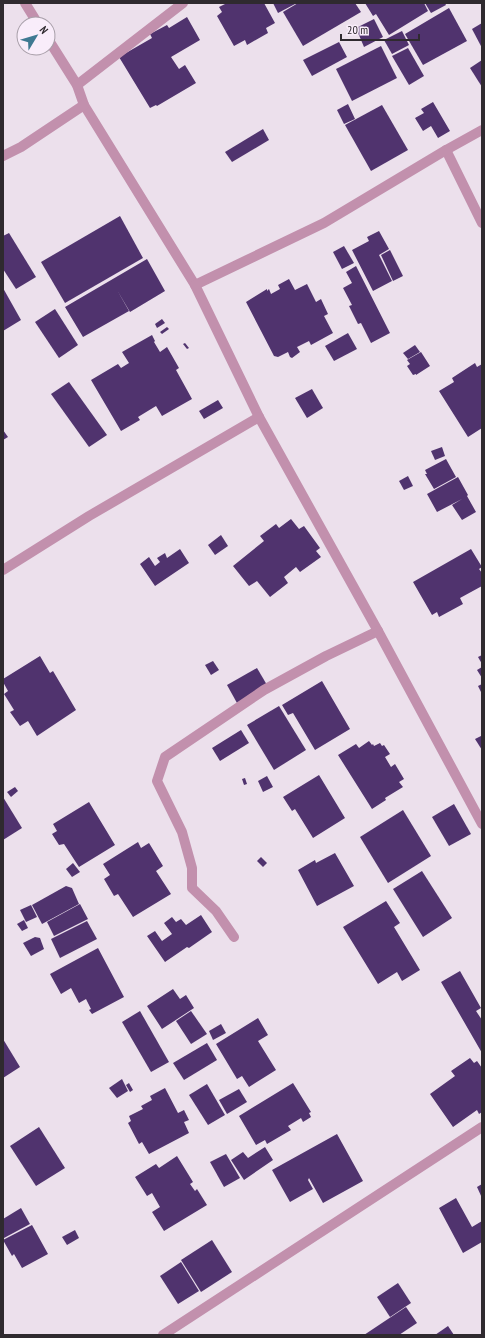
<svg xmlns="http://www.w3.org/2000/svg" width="485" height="1338" viewBox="0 0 485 1338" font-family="'PT Sans Narrow',sans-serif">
<rect width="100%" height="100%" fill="#ece0ec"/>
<!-- building -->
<g fill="#50336e">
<path d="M227,3H264L275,23L266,28L268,33L247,45L245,40L234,46L217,16L222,12L219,7Z"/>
<path d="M273,3H297L278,13Z"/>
<path d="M298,3H355L361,12L303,46L283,12Z"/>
<path d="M365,3H424L428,11L389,35L376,14L373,16Z"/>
<path d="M425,3H445L446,5L431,13Z"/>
<path d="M449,8L467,41L423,65L405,34Z"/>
<path d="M187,17L200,40L171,57L179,69L185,65L196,83L157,106L156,105L150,108L119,57L152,38L150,34L167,25L169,28Z"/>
<path d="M374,19L383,37L364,47L356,28Z"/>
<path d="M482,23V48L472,29Z"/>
<path d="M402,31L409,45L392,54L384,40Z"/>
<path d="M339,42L347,57L312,76L303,60Z"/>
<path d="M381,46L397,78L352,101L336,69Z"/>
<path d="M408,48L424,76L409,85L392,56Z"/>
<path d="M482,60V87L470,68Z"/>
<path d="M433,102L450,131L438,138L431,126L423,131L415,118L424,113L421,109Z"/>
<path d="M348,104L355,119L344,124L337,110Z"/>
<path d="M382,105L408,150L371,171L345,125Z"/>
<path d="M263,129L269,140L232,162L225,152Z"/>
<path d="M120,216L143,258L65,303L41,262Z"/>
<path d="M379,231L389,249L379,255L392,281L373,291L352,250L369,241L367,237Z"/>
<path d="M9,233L36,277L16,289L3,269V236Z"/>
<path d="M344,246L354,263L342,269L333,252Z"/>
<path d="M390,250L403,276L393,281L381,255Z"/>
<path d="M147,259L165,291L130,312L117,290L129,311L83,337L65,307Z"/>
<path d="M356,266L390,333L371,343L361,323L358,324L349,306L352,305L343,288L352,283L346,272Z"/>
<path d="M289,279L295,290L307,284L316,302L321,299L328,314L324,316L333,333L311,345L309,341L297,347L300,352L292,358L290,357L288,352L278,357L274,356L246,302L267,289V291L269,289L271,294L280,289L278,285Z"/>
<path d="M3,288L21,320L3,331Z"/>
<path d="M55,309L78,345L59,358L35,322Z"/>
<path d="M162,319L165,323L157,328L155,324Z"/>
<path d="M167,327L169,329L162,334L160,332Z"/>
<path d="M348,333L357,349L334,361L325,346Z"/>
<path d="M152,335L155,341L154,342L160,352L167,347L179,368L176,370L192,399L162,416L156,406L138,417L140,420L121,431L91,380L118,364L121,368L129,363L122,352Z"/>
<path d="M185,343L189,348L187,349L183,344Z"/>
<path d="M415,345L420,352L408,359L403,353Z"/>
<path d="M421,352L430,366L416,375V374L413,375L407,366L410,364L407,360Z"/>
<path d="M475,363L477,367L482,364V428L468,437L439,391L454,382L452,378Z"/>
<path d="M69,382L107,435L89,447L51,394Z"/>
<path d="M312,389L323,408L307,418L295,398Z"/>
<path d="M218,400L223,408L204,419L199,411Z"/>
<path d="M3,430L8,437L3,440Z"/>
<path d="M442,447L445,456L435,460L431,451Z"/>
<path d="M446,459L456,477L434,489L425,474H427L425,470Z"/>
<path d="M408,476L413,486L404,490L399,481Z"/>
<path d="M458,477L468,495L467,496L476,512L462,520L452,505L462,499L437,512L427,494Z"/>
<path d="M291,519L299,529L304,526L320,548L316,551L321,557L300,572L296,567L284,577L288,583L270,597L257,581L249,586L233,566L264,541L260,536L276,524L279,528Z"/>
<path d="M221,535L228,546L215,555L208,545Z"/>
<path d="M180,549L189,563L155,586L140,564L149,557L155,566L160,562L157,558L165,553L167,558Z"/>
<path d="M471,549L482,567L479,569L482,573V586L460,598L463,604L439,617L437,612L432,615L413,582Z"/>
<path d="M482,655V664L478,657Z"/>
<path d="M40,656L50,673L53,671L76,710L37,736L28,721L20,726L10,712L14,710L4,694L8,691L3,682V679Z"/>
<path d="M213,661L219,670L211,675L205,665Z"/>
<path d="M482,667V678L477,670Z"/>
<path d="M257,668L267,685L237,703L227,685Z"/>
<path d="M322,681L350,729L315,750L293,713L288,715L282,705Z"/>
<path d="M482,684V694L478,686Z"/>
<path d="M279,706L306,750L274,770L247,725Z"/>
<path d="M241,730L249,743L220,761L212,748Z"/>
<path d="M481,736L482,738V750L475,739Z"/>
<path d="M369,741L372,745L373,744L374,746L380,743L382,746L384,745L390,754L385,757L391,767L395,764L404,779L399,782L403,787L385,798L386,800L372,809L338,755L356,744L359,748Z"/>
<path d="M319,775L345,818L313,838L295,809L292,811L283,797Z"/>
<path d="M267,776L273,787L263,792L258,781Z"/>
<path d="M245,778L247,784L244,785L242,779Z"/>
<path d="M15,787L18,791L11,797L7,792Z"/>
<path d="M3,797L22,828L3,840Z"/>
<path d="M89,802L115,845L79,867L64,844L59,845L52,834L57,831L53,824Z"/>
<path d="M454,804L471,834L449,846L432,817Z"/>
<path d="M403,810L431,856L388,883L360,837Z"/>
<path d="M138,842L141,848L149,843L163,866L156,871L171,894L133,917L118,894L114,896L104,879L110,875L103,864Z"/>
<path d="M335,853L354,886L317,906L298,870L315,860L316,863Z"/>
<path d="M261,857L267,863L263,867L257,861Z"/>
<path d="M73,863L80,872L72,877L66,869Z"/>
<path d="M422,871L452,918L423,937L393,889Z"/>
<path d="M66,886L72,888L79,904L42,924L32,905Z"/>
<path d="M386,901L400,923L394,927L420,970L402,981L397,972L378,984L343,927Z"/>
<path d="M80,904L88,919L54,936L47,922Z"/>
<path d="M31,905L37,917L26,922L20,910Z"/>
<path d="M201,915L212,932L189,948L187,947L165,962L147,936L155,931L162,941L172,934L164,923L172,917L176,922L181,919L186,925Z"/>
<path d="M24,920L28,928L22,931L17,924Z"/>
<path d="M87,921L97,939L60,958L51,939Z"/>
<path d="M35,937L40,938L44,949L31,956L23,943Z"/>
<path d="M98,948L124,997L92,1014L89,1010L91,1009L86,999L79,1003L71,988L61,994L50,974Z"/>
<path d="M460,971L481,1008L476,1011L482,1020V1053L441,982Z"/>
<path d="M173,989L180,999L186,995L194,1008L162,1029L147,1006Z"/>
<path d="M140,1011L169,1062L151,1072L122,1022Z"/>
<path d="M191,1011L207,1034L191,1044L176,1021Z"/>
<path d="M258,1018L268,1035L258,1041L276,1070L249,1087L242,1076L237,1079L216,1044Z"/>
<path d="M221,1024L226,1033L213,1040L209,1031Z"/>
<path d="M3,1039L20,1067L3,1078Z"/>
<path d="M207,1043L217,1060L184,1080L173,1063Z"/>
<path d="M470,1058L474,1063L477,1061L482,1068V1112L479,1114L477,1110L453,1127L430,1094L455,1076L451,1071Z"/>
<path d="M122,1079L128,1091L117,1098L109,1088Z"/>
<path d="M129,1083L133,1090L130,1092L126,1085Z"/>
<path d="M293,1083L311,1112L309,1113L311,1117L303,1122L301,1118L288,1126L291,1130L267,1144L265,1140L256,1145L239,1116Z"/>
<path d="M207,1084L225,1115L208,1125L189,1095Z"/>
<path d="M165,1088L178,1113L184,1110L189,1120L184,1122L189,1133L149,1154L142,1142L139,1144L128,1123L131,1121L129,1116L143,1109L141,1106L152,1100L150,1096Z"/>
<path d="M239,1089L247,1102L227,1114L219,1100Z"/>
<path d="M39,1127L65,1168L36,1186L10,1146Z"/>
<path d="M337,1134L363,1181L323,1203L309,1178L308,1180L313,1189L290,1202L272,1170Z"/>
<path d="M265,1147L273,1160L244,1180L231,1160L243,1152L248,1158Z"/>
<path d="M226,1154L240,1178L224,1187L210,1162Z"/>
<path d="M177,1156L193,1182L190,1184L195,1191L197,1189L207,1205L164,1231L152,1212L160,1207L152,1193L147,1196L135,1177L156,1164L159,1168Z"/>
<path d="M482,1184V1198L477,1187Z"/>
<path d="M456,1198L472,1227L482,1221V1242L463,1253L439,1208Z"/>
<path d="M21,1208L30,1224L4,1238L3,1219Z"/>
<path d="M32,1225L48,1254L22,1268L14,1254L12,1256L3,1240Z"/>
<path d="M75,1230L79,1238L67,1245L62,1237Z"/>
<path d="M212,1240L232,1272L201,1292L181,1260Z"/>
<path d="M181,1262L199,1291L178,1304L160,1276Z"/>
<path d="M398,1283L411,1303L390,1317L377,1297Z"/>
<path d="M406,1307L417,1323L399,1335H364Z"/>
<path d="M448,1326L454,1335H435Z"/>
</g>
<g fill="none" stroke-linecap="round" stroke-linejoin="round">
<!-- minor -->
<g stroke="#c290ad" stroke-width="10">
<path d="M25,3L38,24"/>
<path d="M48,39L77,85L84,105L195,285L259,417L378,631L482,824"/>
<path d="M77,85L183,3"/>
<path d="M446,150L482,223"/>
<path d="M3,156L21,147L84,105"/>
<path d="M195,285L324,223L446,150L482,130"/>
<path d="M3,570L89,516L259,417"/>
<path d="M234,937L216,911L192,888V868L182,832L157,781L165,757L264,690L326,656L378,631"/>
<path d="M163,1335L482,1127"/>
</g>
</g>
<!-- border -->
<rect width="485" height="1338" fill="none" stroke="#2f2a2f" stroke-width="8"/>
<!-- north arrow -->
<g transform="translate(36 36) rotate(52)"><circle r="19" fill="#f9edfa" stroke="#a89fa9"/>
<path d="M0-3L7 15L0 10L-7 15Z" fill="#3f7992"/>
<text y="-6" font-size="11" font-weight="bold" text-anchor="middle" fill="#2f2a2f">N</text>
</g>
<!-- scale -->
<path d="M341 34v6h78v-6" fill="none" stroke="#2f2a2f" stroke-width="2"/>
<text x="347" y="34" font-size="12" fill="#2f2a2f" stroke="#f9edfa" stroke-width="3" paint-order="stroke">20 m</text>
</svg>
